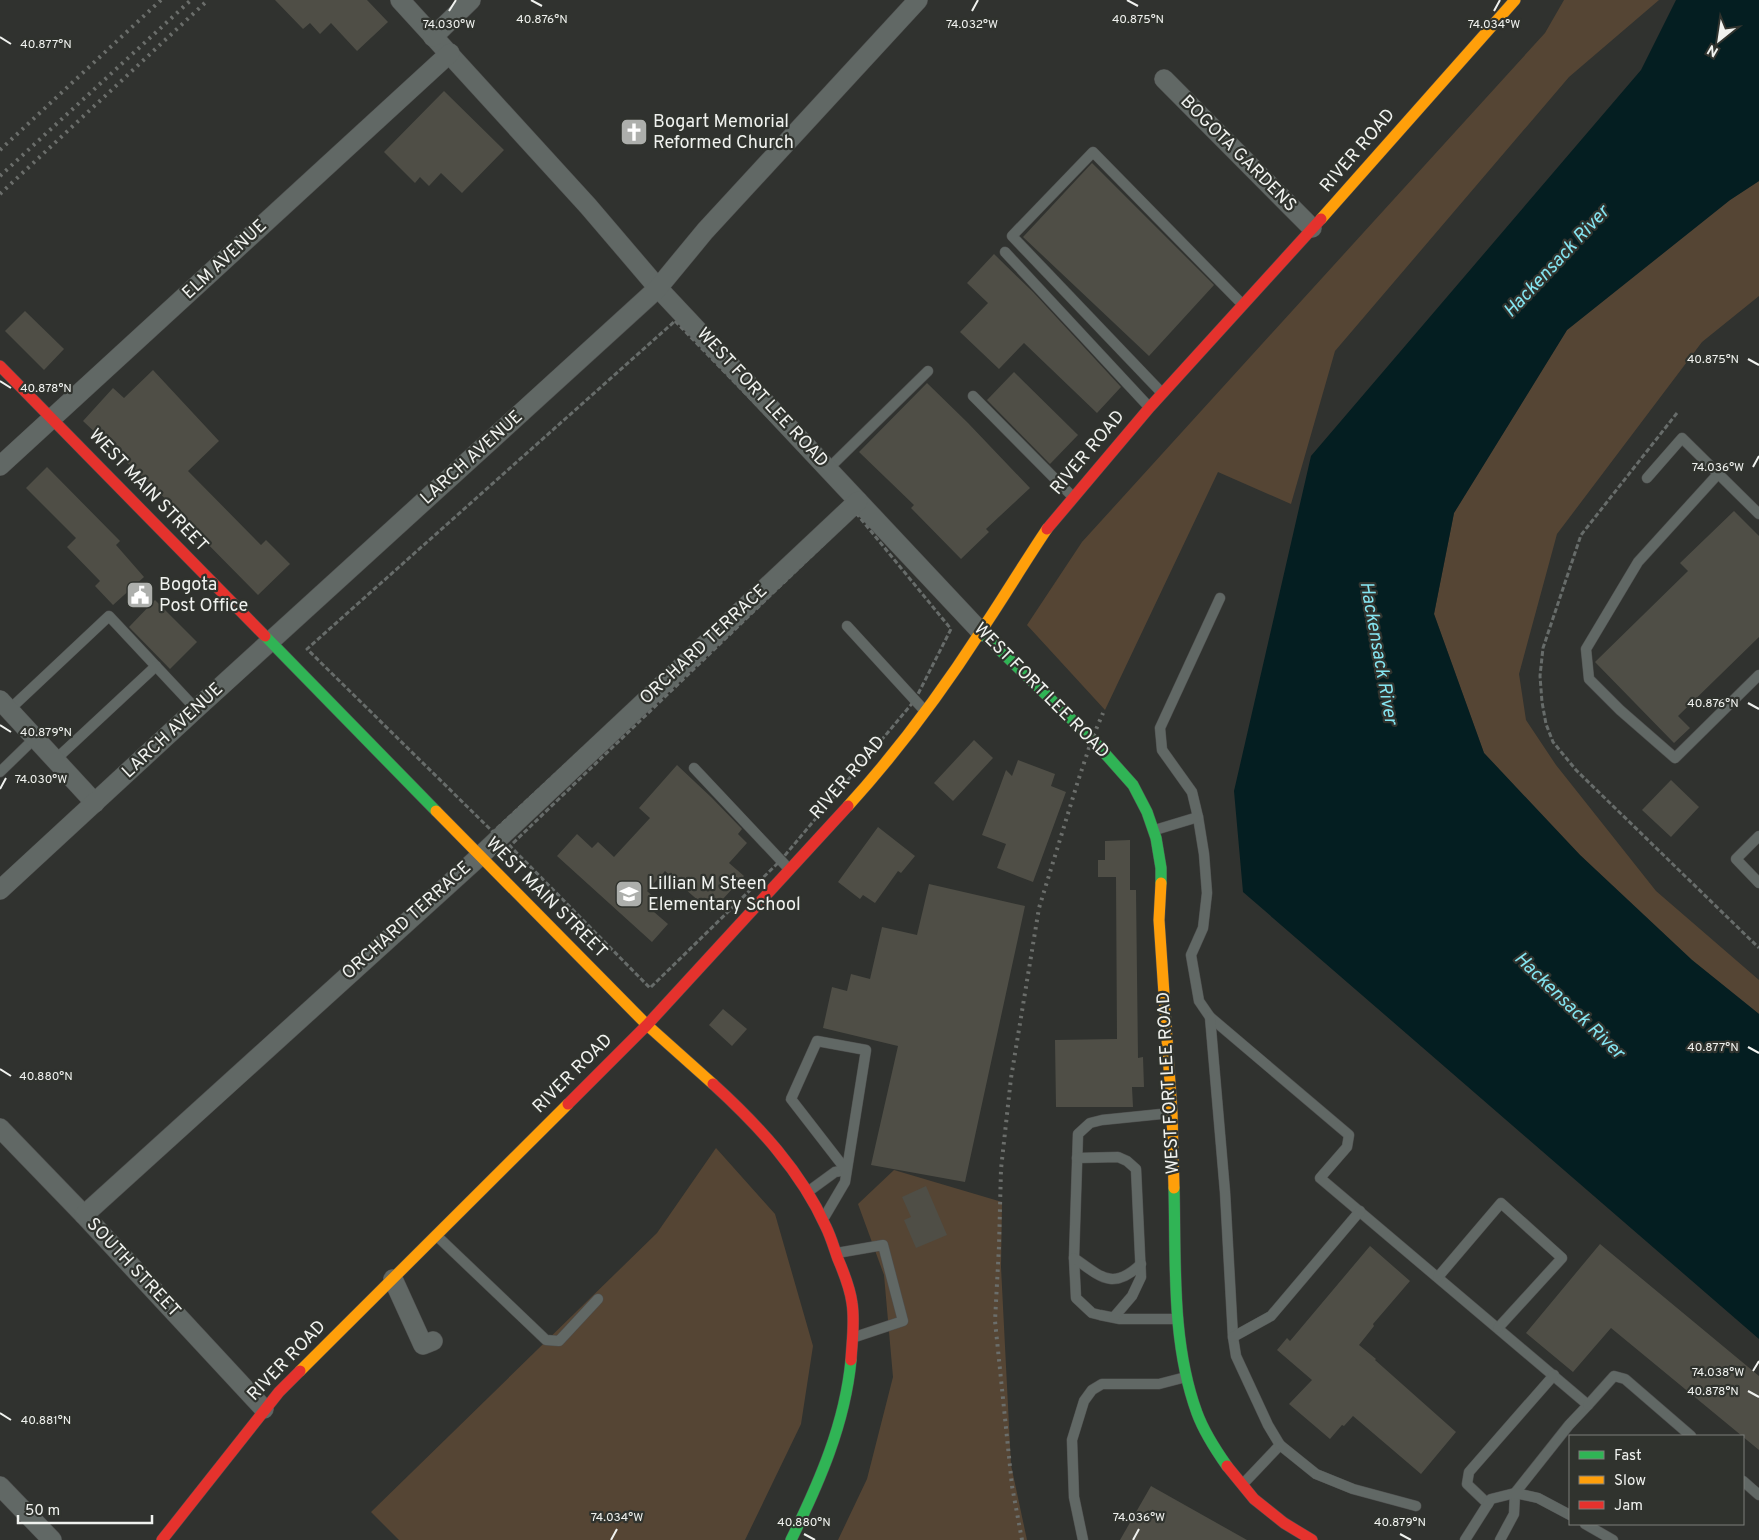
<svg xmlns="http://www.w3.org/2000/svg" width="1759" height="1540" viewBox="0 0 1759 1540" font-family="Overpass,sans-serif">
<rect width="100%" height="100%" fill="#30322f"/>
<!-- green -->
<g fill="#554534">
<path d="M1564,0H1659L1569,77L1335,351L1291,504L1218,472L1105,710L1027,625L1082,542L1545,33Z"/>
<path d="M1759,181V296L1702,342L1557,534L1519,674L1526,720L1556,765L1656,891L1759,980V1014L1692,960L1580,855L1484,753L1434,614L1454,513L1567,330L1730,200Z"/>
<path d="M716,1148L775,1214L813,1346L801,1424L745,1540H399L371,1512L657,1233Z"/>
<path d="M894,1170L1002,1202L1001,1267L1011,1465L1027,1540H838L867,1479L893,1377L884,1275L858,1204Z"/>
</g>
<!-- water -->
<path fill="#041e21" d="M1676,0H1759V181L1730,200L1567,330L1454,513L1434,614L1484,753L1580,855L1692,960L1759,1014V1339L1243,892L1234,791L1311,456L1641,70Z"/>
<!-- building -->
<g fill="#4f4e46">
<path d="M275,0H367L388,22L357,51L331,23L320,34L310,23L303,29Z"/>
<path d="M444,91L504,150L462,193L441,173L429,186L420,177L415,183L384,152Z"/>
<path d="M1092,163L1214,285L1149,356L1023,237Z"/>
<path d="M994,254L1033,292L1121,387L1097,413L1024,343L999,369L960,332L988,303L967,283Z"/>
<path d="M25,311L64,349L44,370L5,331Z"/>
<path d="M153,370L219,441L188,471L261,545L266,540L290,564L258,595L187,523L189,521L83,421L113,388L124,398Z"/>
<path d="M1014,372L1078,435L1050,464L987,400Z"/>
<path d="M927,383L968,423L1030,488L986,529L989,532L961,559L911,508L914,505L859,452Z"/>
<path d="M47,467L120,541L116,545L144,577L113,605L95,586L100,581L67,547L76,538L26,488Z"/>
<path d="M1734,511L1759,536V637L1678,716L1690,728L1674,743L1595,662L1688,571L1680,563Z"/>
<path d="M155,600L197,642L170,669L129,627Z"/>
<path d="M974,740L993,758L953,801L934,783Z"/>
<path d="M1018,760L1055,774L1051,786L1066,792L1033,882L997,868L1006,844L982,835L1006,770L1012,776Z"/>
<path d="M677,765L712,798L742,829L738,834L747,843L729,863L744,876L711,912L665,871L647,891L661,904L654,912L668,924L652,942L557,856L577,834L592,848L598,842L614,857L650,818L639,808Z"/>
<path d="M1671,780L1699,807L1671,837L1642,810Z"/>
<path d="M878,827L915,856L901,873L898,871L875,903L863,895L860,899L838,882Z"/>
<path d="M1130,840V890H1136L1138,1058L1143,1057L1144,1087H1132L1133,1107H1056L1055,1040L1117,1039L1116,877H1098V860H1105V841Z"/>
<path d="M929,884L1025,906L965,1182L871,1165L898,1046L823,1028L832,987L847,991L851,974L870,979L882,927L917,935Z"/>
<path d="M723,1009L747,1029L732,1046L709,1025Z"/>
<path d="M926,1186L947,1235L916,1248L904,1220L911,1217L902,1197Z"/>
<path d="M1600,1244L1759,1376V1450L1611,1328L1573,1372L1526,1333Z"/>
<path d="M1370,1246L1410,1281L1373,1324L1374,1326L1359,1345L1376,1359L1375,1360L1456,1432L1421,1474L1353,1416L1344,1426L1342,1425L1330,1439L1289,1404L1312,1380L1277,1350L1287,1338L1290,1341Z"/>
<path d="M1151,1486L1247,1540H1120Z"/>
</g>
<g fill="none" stroke-linecap="round" stroke-linejoin="round">
<!-- lane casing -->
<g stroke="#4f504f" stroke-width="11">
<g id="lane">
<path d="M1005,252L1149,407"/>
<path d="M1161,392L1012,236L1093,152L1242,304"/>
<path d="M973,396L1072,496"/>
<path d="M828,469L928,371"/>
<path d="M1718,474L1638,562L1586,649L1589,679L1620,710L1675,758L1759,675"/>
<path d="M1647,478L1682,438L1759,514"/>
<path d="M847,626L924,710"/>
<path d="M9,710L109,616L196,709"/>
<path d="M55,760L156,666"/>
<path d="M694,768L789,869"/>
<path d="M0,772L35,738"/>
<path d="M1198,817L1204,854L1207,893L1203,928L1191,955L1199,1001L1210,1017L1349,1135L1347,1147L1320,1178L1588,1405L1569,1425L1515,1493L1514,1514L1500,1540"/>
<path d="M1155,830L1198,817L1192,792L1162,750L1160,728L1220,598"/>
<path d="M1759,836L1736,859L1759,883"/>
<path d="M1210,1017L1225,1192L1233,1337L1236,1356L1268,1425L1280,1445L1243,1484"/>
<path d="M1171,1113L1102,1120L1090,1123L1078,1134L1074,1258L1076,1298L1092,1313L1100,1315L1120,1319H1178"/>
<path d="M1077,1158L1118,1157L1127,1161L1136,1169L1141,1277L1132,1296L1114,1317"/>
<path d="M809,1191L835,1172L846,1170"/>
<path d="M825,1216L845,1182L866,1050L817,1041L791,1099L846,1170"/>
<path d="M437,1236L546,1340L559,1341L598,1299"/>
<path d="M837,1253L883,1245L903,1321L855,1337"/>
<path d="M1074,1258C1101,1277 1113,1291 1141,1264"/>
<path d="M1438,1277L1501,1203L1562,1258L1498,1328"/>
<path d="M1233,1337L1271,1316L1360,1211"/>
<path d="M1588,1405L1614,1376L1625,1379L1691,1436"/>
<path d="M1280,1445L1316,1474L1353,1489L1416,1506"/>
<path d="M1743,1481L1759,1495"/>
<path d="M1488,1504L1467,1484L1469,1472L1554,1375"/>
<path d="M1585,1524L1613,1540"/>
<path d="M1083,1540L1074,1497L1072,1440L1084,1401L1092,1390L1102,1384H1159L1186,1377"/>
<path d="M1465,1540L1491,1499L1515,1493L1538,1498L1570,1515"/>
</g>
</g>
<!-- street casing -->
<g stroke="#4f504f" stroke-width="20">
<g id="street">
<path d="M400,0L588,206L658,288L981,632"/>
<path d="M433,37L471,0"/>
<path d="M1164,79L1312,228"/>
<path d="M0,466L450,53"/>
<path d="M0,700L95,803"/>
<path d="M0,890L196,709L658,288L705,231L918,0"/>
<path d="M0,1128L84,1215L264,1409"/>
<path d="M84,1215L480,856L858,501"/>
<path d="M393,1279L423,1345L433,1341"/>
<path d="M0,1486L52,1540"/>
</g>
</g>
<!-- fast casing -->
<g stroke="#4f504f" stroke-width="12">
<g id="fast">
<path d="M981,632L1092,739L1133,785L1147,812L1156,838L1161,868V883"/>
<path d="M265,636L436,811"/>
<path d="M1174,1188C1176,1262 1171,1342 1197,1413C1204,1432 1215,1449 1227,1466"/>
<path d="M791,1540C819,1483 845,1424 851,1360"/>
</g>
</g>
<!-- slow casing -->
<g stroke="#4f504f" stroke-width="12">
<g id="slow">
<path d="M1321,219L1515,0"/>
<path d="M848,806C897,752 941,693 981,631C1004,597 1024,563 1047,529"/>
<path d="M436,811L647,1025L713,1084"/>
<path d="M1161,883L1159,920L1172,1113L1174,1188"/>
<path d="M300,1371L568,1104"/>
</g>
</g>
<!-- jam casing -->
<g stroke="#4f504f" stroke-width="12">
<g id="jam">
<path d="M0,366L265,636"/>
<path d="M1047,529L1150,407L1321,219"/>
<path d="M713,1084C758,1125 801,1171 826,1227C831,1237 834,1248 838,1259C844,1273 850,1288 852,1303C855,1322 852,1341 851,1360"/>
<path d="M568,1104L647,1025L848,806"/>
<path d="M1227,1466L1254,1499L1284,1523L1312,1540"/>
<path d="M162,1540L279,1392L300,1371"/>
</g>
</g>
<!-- path -->
<g stroke="#676c6a" stroke-width="3" stroke-dasharray="5 2.5" stroke-linecap="butt">
<path d="M675,321L850,501L493,832L307,649Z"/>
<path d="M1677,413L1581,535L1543,648L1540,676L1542,702L1546,724L1553,742L1576,770L1759,948"/>
<path d="M856,513L951,629L915,700L781,860L650,988L510,846Z"/>
</g>
<!-- lane -->
<use href="#lane" stroke="#616865" stroke-width="10"/>
<!-- street -->
<use href="#street" stroke="#616865" stroke-width="19"/>
<!-- fast -->
<use href="#fast" stroke="#30b455" stroke-width="11"/>
<!-- slow -->
<use href="#slow" stroke="#ff9f0a" stroke-width="11"/>
<!-- jam -->
<use href="#jam" stroke="#e5322d" stroke-width="11"/>
<!-- rail -->
<g stroke="#6b6e6b" stroke-width="4" stroke-dasharray="2.5 5" stroke-linecap="butt">
<path d="M0,150L161,0"/>
<path d="M0,176L191,0"/>
<path d="M0,194L208,0"/>
<path d="M1022,1540L1012,1486L995,1321L999,1246L1001,1169L1011,1078L1039,908L1078,781L1092,739L1103,713"/>
</g>
</g>
<!-- ticks -->
<path fill="none" stroke="#f0f2ef" stroke-width="2" d="M531,0L542,6M1127,0L1138,6M449,11L456,0M972,11L978,0M1494,11L1500,0M0,37L11,44M1748,359L1759,365M0,381L11,388M1753,467L1759,456M1748,703L1759,709M0,725L11,732M0,789L6,778M1748,1047L1759,1053M0,1069L11,1076M1753,1371L1759,1361M1748,1391L1759,1397M0,1413L11,1420M804,1534L815,1540M1400,1534L1411,1540M611,1540L617,1529M1133,1540L1139,1529"/>
<!-- icons -->
<defs>
<g id="church-square" transform="scale(1.4375)"><rect x="-9" y="-9" width="18" height="18" rx="4" fill="#adafac" stroke="#30332e"/><path d="M-1.2-6h2.4v3.5h3.3v2.4h-3.3V6h-2.4V-.1h-3.3v-2.4h3.3Z" fill="#fff"/></g>
<g id="civic-square" transform="scale(1.4375)"><rect x="-9" y="-9" width="18" height="18" rx="4" fill="#adafac" stroke="#30332e"/><path d="M-.6-6.5H3V-4.5H.6V-3L4-1V1h2V6H-6V1h2V-1L-.6-3ZM-1.2 2.5V6h2.4V2.5Z" fill="#fff"/></g>
<g id="school-square" transform="scale(1.4375)"><rect x="-9" y="-9" width="18" height="18" rx="4" fill="#adafac" stroke="#30332e"/><path d="M0-5L7-2L0 1L-7-2ZM-4 1L0 2.5L4 1V4Q0 6-4 4Z" fill="#fff"/></g>
</defs>
<g fill-rule="evenodd">
<use href="#church-square" x="634" y="132"/>
<use href="#civic-square" x="140" y="595"/>
<use href="#school-square" x="629" y="894"/>
</g>
<g text-anchor="middle" dominant-baseline="central" stroke-width="4.5" stroke-linejoin="round" paint-order="stroke">
<!-- poi labels -->
<g font-size="18" fill="#f0f2ef" stroke="#30332e" text-anchor="start">
<text x="653" y="122">Bogart Memorial<tspan x="653" dy="21">Reformed Church</tspan></text>
<text x="159" y="585">Bogota<tspan x="159" dy="21">Post Office</tspan></text>
<text x="648" y="884">Lillian M Steen<tspan x="648" dy="21">Elementary School</tspan></text>
</g>
<!-- street labels -->
<g font-size="18" fill="#f0f2ef" stroke="#30332e">
<text transform="translate(1358 151) rotate(-49)">RIVER ROAD</text>
<text transform="translate(1238 154) rotate(45)">BOGOTA GARDENS</text>
<text transform="translate(225 260) rotate(-43)">ELM AVENUE</text>
<text transform="translate(762 398) rotate(47)">WEST FORT LEE ROAD</text>
<text transform="translate(1088 453) rotate(-50)">RIVER ROAD</text>
<text transform="translate(472 458) rotate(-42)">LARCH AVENUE</text>
<text transform="translate(148 491) rotate(46)">WEST MAIN STREET</text>
<text transform="translate(704 645) rotate(-43)">ORCHARD TERRACE</text>
<text transform="translate(1041 691) rotate(45)">WEST FORT LEE ROAD</text>
<text transform="translate(173 731) rotate(-43)">LARCH AVENUE</text>
<text transform="translate(848 778) rotate(-49)">RIVER ROAD</text>
<text transform="translate(546 898) rotate(45)">WEST MAIN STREET</text>
<text transform="translate(407 921) rotate(-42)">ORCHARD TERRACE</text>
<text transform="translate(573 1074) rotate(-45)">RIVER ROAD</text>
<text transform="translate(1169 1083) rotate(-93)">WEST FORT LEE ROAD</text>
<text transform="translate(133 1268) rotate(47)">SOUTH STREET</text>
<text transform="translate(287 1361) rotate(-46)">RIVER ROAD</text>
</g>
<!-- water labels -->
<g font-size="19" font-style="italic" fill="#85e5f1" stroke="#30332e">
<text transform="translate(1557 262) rotate(-47)">Hackensack River</text>
<text transform="translate(1378 653) rotate(80)">Hackensack River</text>
<text transform="translate(1569 1006) rotate(44)">Hackensack River</text>
</g>
</g>
<g font-size="12" text-anchor="middle" fill="#f0f2ef" stroke="#30332e" stroke-width="4.5" stroke-linejoin="round" paint-order="stroke">
<text x="542" y="23">40.876°N</text>
<text x="1138" y="23">40.875°N</text>
<text x="449" y="28">74.030°W</text>
<text x="972" y="28">74.032°W</text>
<text x="1494" y="28">74.034°W</text>
<text x="46" y="48">40.877°N</text>
<text x="1713" y="363">40.875°N</text>
<text x="46" y="392">40.878°N</text>
<text x="1718" y="471">74.036°W</text>
<text x="1713" y="707">40.876°N</text>
<text x="46" y="736">40.879°N</text>
<text x="41" y="783">74.030°W</text>
<text x="1713" y="1051">40.877°N</text>
<text x="46" y="1080">40.880°N</text>
<text x="1718" y="1376">74.038°W</text>
<text x="1713" y="1395">40.878°N</text>
<text x="46" y="1424">40.881°N</text>
<text x="617" y="1521">74.034°W</text>
<text x="1139" y="1521">74.036°W</text>
<text x="804" y="1526">40.880°N</text>
<text x="1400" y="1526">40.879°N</text>
</g>
<!-- legend -->
<rect x="1569" y="1435" width="175" height="90" fill="#30332e" stroke="#7d7f7b"/>
<rect x="1579" y="1451" width="25" height="8" fill="#30b455" stroke="#7d7f7b"/>
<text x="1614" y="1460" font-size="15" fill="#f0f2ef">Fast</text>
<rect x="1579" y="1476" width="25" height="8" fill="#ff9f0a" stroke="#7d7f7b"/>
<text x="1614" y="1485" font-size="15" fill="#f0f2ef">Slow</text>
<rect x="1579" y="1501" width="25" height="8" fill="#e5322d" stroke="#7d7f7b"/>
<text x="1614" y="1510" font-size="15" fill="#f0f2ef">Jam</text>
<!-- north arrow -->
<g transform="translate(1719 40) rotate(210)" stroke="#30332e" stroke-width="4" paint-order="stroke">
<path d="M0-4L9 19L0 12L-9 19Z" fill="#f0f2ef"/>
<text y="-8" font-size="14" font-weight="bold" text-anchor="middle" fill="#f0f2ef">N</text>
</g>
<!-- scale -->
<path d="M18 1515v8h134v-8" fill="none" stroke="#f0f2ef" stroke-width="2.5"/>
<text x="25" y="1515" font-size="15" fill="#f0f2ef" stroke="#30332e" stroke-width="4" paint-order="stroke">50 m</text>
</svg>
